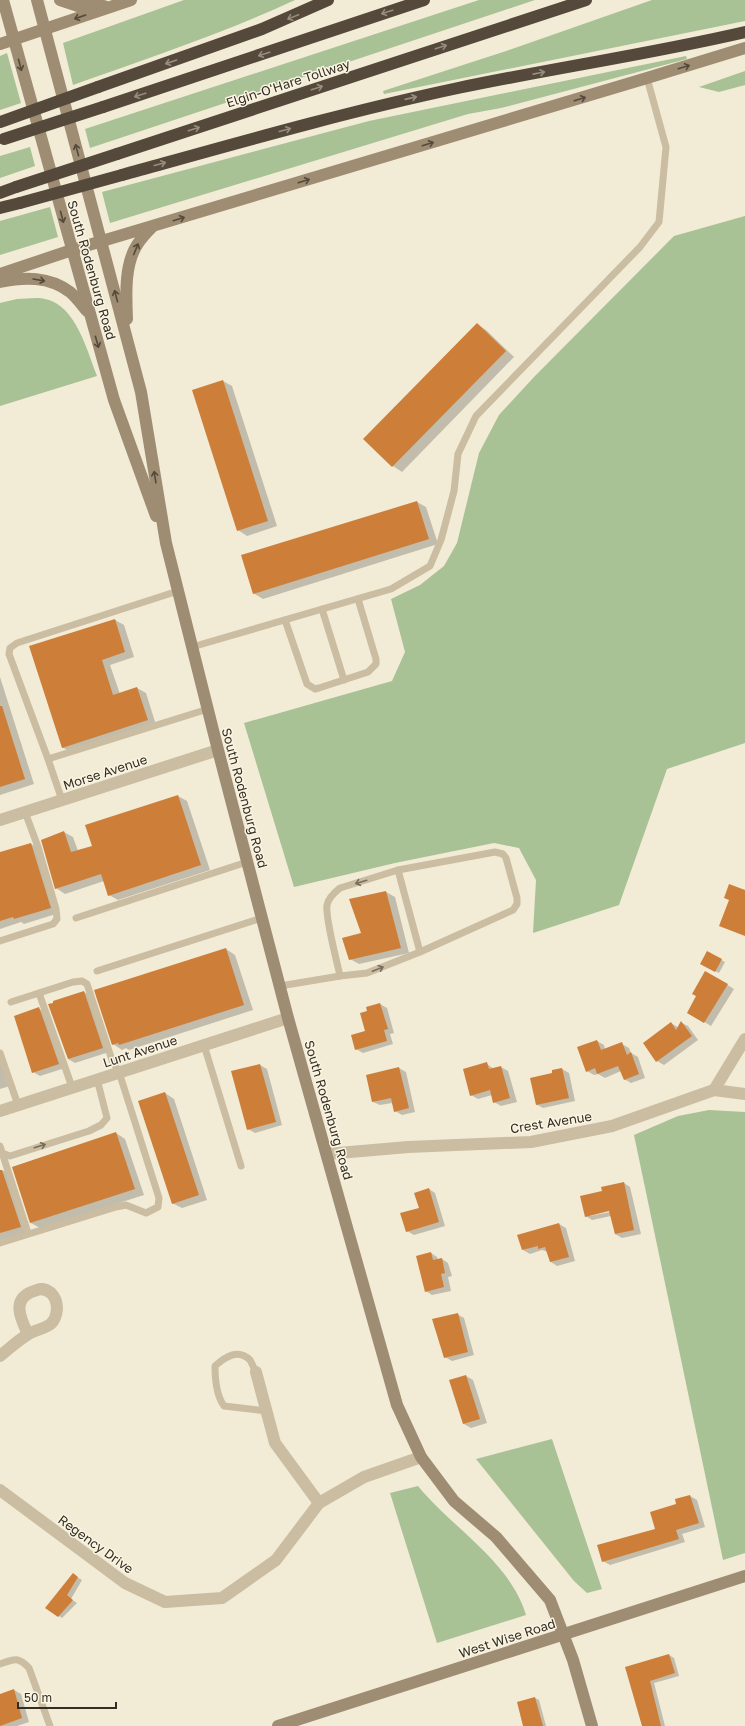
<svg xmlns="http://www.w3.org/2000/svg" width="745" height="1726" viewBox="0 0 745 1726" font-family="'Golos Text',sans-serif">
<rect width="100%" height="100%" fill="#f2ebd6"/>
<!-- green -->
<g fill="#a8c195">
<path d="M184,0H295C224,33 148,58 73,85L63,43Z"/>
<path d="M479,0H535L90,148L85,129Z"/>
<path d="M652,0H745V21L384,94L383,91L512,49Z"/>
<path d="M7,53L21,103L0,110V56Z"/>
<path d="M686,56L687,59L501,108L468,114L110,223L102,192L369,121Z"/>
<path d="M745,71V85L719,92L699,87Z"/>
<path d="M30,147L35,166L0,178V156Z"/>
<path d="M50,207L58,237L0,255V221Z"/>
<path d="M745,216V743L667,769L619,905L533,933L536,880L519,848L494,843L395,863L294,887L244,723L392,681L405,652L391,599L420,585L444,566L457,543L479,453L499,415L534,377L674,236Z"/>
<path d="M17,299C26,299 37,297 45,299C76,305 87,351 97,376L0,406V303Z"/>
<path d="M709,1110L745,1112V1553L723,1560L634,1135L678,1116Z"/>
<path d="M552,1439L602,1589L587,1593L574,1581L476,1459Z"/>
<path d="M418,1486C452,1528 510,1561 526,1615L437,1643L390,1493Z"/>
</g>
<!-- shadow -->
<g fill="#0003" fill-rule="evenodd">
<path d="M477,324L486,330L514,357L402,472L393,466L365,439Z"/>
<path d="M223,381L232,386L277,526L247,536L238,530Z"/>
<path d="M417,502L426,507L438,544L263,599L253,593Z"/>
<path d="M115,620L124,625L134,657L110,665L120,694L137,688L146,693L156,725L72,753L62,747Z"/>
<path d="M0,677L34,784L0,795Z"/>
<path d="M178,796L187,801L210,870L118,900L109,895L104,881L65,894L56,888L64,832L73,837L78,851L93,847L87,826Z"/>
<path d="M31,844L40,849L59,913L24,924L21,922L0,929V854Z"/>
<path d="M386,892L395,897L409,953L359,964L350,959Z"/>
<path d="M226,949L235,955L253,1010L129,1050L126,1048L122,1050L113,1044Z"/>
<path d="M707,952L725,962L719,973L701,964Z"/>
<path d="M706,972L734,989L711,1026L688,1012L698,996Z"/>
<path d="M84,992L91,996L109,1052L75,1063L68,1059Z"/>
<path d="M380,1004L387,1008L394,1033L390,1034L393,1044L363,1053L356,1049L366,1031L368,1012L367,1008Z"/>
<path d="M39,1009L46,1012L65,1068L40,1076L33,1072Z"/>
<path d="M671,1023L679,1028L682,1023L688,1026L698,1040L664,1065L657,1061Z"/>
<path d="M597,1041L604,1045L605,1050L622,1044L629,1048L631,1053L638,1057L645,1078L631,1083L624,1079L621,1071L605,1078L598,1074L594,1075L587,1071Z"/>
<path d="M0,1054L10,1086L0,1089Z"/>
<path d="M487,1064L494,1069L501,1067L508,1071L517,1102L501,1106L494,1102L492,1095L478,1099L471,1095Z"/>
<path d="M260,1065L267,1069L282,1125L255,1133L248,1129L233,1072Z"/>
<path d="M399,1068L406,1072L415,1112L402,1115L395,1111L392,1103L380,1105L373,1102Z"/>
<path d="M562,1069L569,1073L575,1101L543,1108L536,1104L553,1073V1071Z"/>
<path d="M165,1093L174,1099L207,1200L182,1208L172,1203Z"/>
<path d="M116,1133L125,1139L144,1195L40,1228L31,1223L13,1167Z"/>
<path d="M2,1170L11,1175L29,1231L0,1241V1171Z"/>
<path d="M624,1183L630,1187L641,1234L622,1238L615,1234L611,1216L592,1220L586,1216L603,1192ZM614,1209L615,1211L590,1216V1214Z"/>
<path d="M429,1189L435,1193L445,1226L414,1235L407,1231Z"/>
<path d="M559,1224L566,1228L575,1261L557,1266L551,1262L548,1252L542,1250L530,1254L523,1250Z"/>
<path d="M431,1253L437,1257L438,1260L442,1259L448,1263L452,1276L448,1277L451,1291L432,1295L426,1291Z"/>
<path d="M457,1314L464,1318L474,1355L452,1361L445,1357Z"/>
<path d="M466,1376L473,1380L487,1423L471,1428L464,1424Z"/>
<path d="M690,1496L697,1500L705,1527L682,1534L685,1542L610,1565L603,1561L656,1530Z"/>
<path d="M77,1577L82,1580L71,1599L77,1603L62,1618L47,1608Z"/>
<path d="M669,1655L674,1658L679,1676L654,1683L665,1726H643L627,1668Z"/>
<path d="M14,1690L21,1694L29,1722L17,1726H0V1695Z"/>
<path d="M535,1698L539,1700L546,1726H524Z"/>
</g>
<!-- building -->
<g fill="#cd7e39">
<path d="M477,323L506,351L392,467L363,439Z"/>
<path d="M223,380L268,521L237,531L192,390Z"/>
<path d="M417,501L429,539L253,594L241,555Z"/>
<path d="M115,619L125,652L102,660L113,695L137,687L148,720L62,748L29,646Z"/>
<path d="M0,706H2L25,779L0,787Z"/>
<path d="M178,795L201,865L108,896L101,874L55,889L41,840L64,831L71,852L92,846L85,825Z"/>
<path d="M31,843L51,908L14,919L13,917L0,921V852Z"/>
<path d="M729,884L745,890V936L719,926L729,900L724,898Z"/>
<path d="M386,891L401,948L349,960L342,938L361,933L349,899Z"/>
<path d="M226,948L244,1005L119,1045L118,1043L112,1045L94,990Z"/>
<path d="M707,951L722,959L715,972L700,964Z"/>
<path d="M705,971L728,984L704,1023L687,1013L696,996L692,994Z"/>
<path d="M84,991L103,1048L68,1059L48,1004L53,1003V1001Z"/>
<path d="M380,1003L388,1029L384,1030L387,1041L355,1050L351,1035L365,1031L360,1013L367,1011L366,1007Z"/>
<path d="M39,1007L59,1064L32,1073L14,1016Z"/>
<path d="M681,1021L692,1036L656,1062L643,1043L671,1022L676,1030Z"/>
<path d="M597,1040L601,1050L622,1042L627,1055L631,1052L639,1074L624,1080L618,1066L597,1074L595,1068L586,1072L577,1047Z"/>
<path d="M487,1062L489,1069L501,1066L510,1098L493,1103L490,1090L470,1096L463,1069Z"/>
<path d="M260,1064L276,1122L247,1130L231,1071Z"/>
<path d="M399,1067L409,1108L394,1112L391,1098L372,1102L366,1075Z"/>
<path d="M562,1068L569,1098L536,1105L530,1078L552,1073V1070Z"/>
<path d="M165,1092L199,1195L172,1204L138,1101Z"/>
<path d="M116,1132L135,1189L30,1223L12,1167Z"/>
<path d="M0,1170H2L21,1227L0,1233Z"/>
<path d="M624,1182L634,1230L615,1234L609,1211L585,1217L580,1196L602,1191L601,1187Z"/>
<path d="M429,1188L439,1222L406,1232L400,1213L419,1208L414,1193Z"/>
<path d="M559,1223L569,1257L550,1262L545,1247L538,1249V1246L522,1250L517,1235Z"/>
<path d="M431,1252L433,1260L442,1258L445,1273L441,1274L444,1287L425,1292L416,1256Z"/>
<path d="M458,1313L468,1352L444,1358L432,1319Z"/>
<path d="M466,1375L480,1419L463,1424L449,1380Z"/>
<path d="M690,1495L699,1523L676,1530L679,1539L602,1562L597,1545L655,1529L650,1512L676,1504L675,1499Z"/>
<path d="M73,1573L78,1577L67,1595L73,1600L58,1617L45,1608Z"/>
<path d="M669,1654L675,1673L650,1681L661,1726H642L625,1667Z"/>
<path d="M14,1689L22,1718L0,1726V1694Z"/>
<path d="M535,1697L543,1726H523L517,1702Z"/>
</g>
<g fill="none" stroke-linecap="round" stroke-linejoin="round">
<!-- lane -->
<g stroke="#cabda1" stroke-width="7">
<path d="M322,609L344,680"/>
<path d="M285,620L307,684L315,689L319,688L368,672L376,664V659L358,599"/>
<path d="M192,647L391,589L430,566L441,540L454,491L458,454L476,416L640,247L659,222L666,147L647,78"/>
<path d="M48,759L9,654L10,648L17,643L178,591"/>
<path d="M62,800L48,759L208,709"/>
<path d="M76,918L247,862"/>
<path d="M0,941L53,924L57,919L56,909L38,847L25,812"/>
<path d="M97,971L262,918"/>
<path d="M340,976C337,961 325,918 327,905C328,899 335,892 340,888L398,870"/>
<path d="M280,986L340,976L367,973L420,952L513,910L517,904V898L506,858L503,854L495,852L398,870L420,952"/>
<path d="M39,993L72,1087"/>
<path d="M204,1045L241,1166"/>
<path d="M0,1053L18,1105"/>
<path d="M0,1146L28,1233"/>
<path d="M0,1154L2,1153L10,1156L89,1131L101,1125L107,1118L97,1079"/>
<path d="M0,1243L116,1207L126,1205L146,1213L158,1207L159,1198L119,1072L112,1060L87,984L82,981L73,982L11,1002"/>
<path d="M256,1372C254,1369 252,1363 250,1360C238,1348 225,1357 215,1366C215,1379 216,1395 224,1406L266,1411"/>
<path d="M0,1664C14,1659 18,1656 29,1668L50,1726"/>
</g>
<!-- street -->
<g stroke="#cabda1" stroke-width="12">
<path d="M0,820L218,750"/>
<path d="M714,1090L745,1094"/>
<path d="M0,1111L288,1018"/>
<path d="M327,1154L408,1147L531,1142L612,1126L714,1090L745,1039"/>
<path d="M0,1356C9,1349 17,1341 27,1335C40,1326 55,1331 57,1309C57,1303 55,1297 51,1293C46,1289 42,1288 37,1290C11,1297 19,1316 28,1334"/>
<path d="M256,1372L275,1443L319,1503"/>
<path d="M0,1490L125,1583L165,1602L222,1598L276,1560L319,1503L364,1477L421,1457"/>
</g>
<!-- secondary -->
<g stroke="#9e8c73" stroke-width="12">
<path d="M3,0L114,400L156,516"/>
<path d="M37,0L141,392L166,543L218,750L288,1018L397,1405L421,1457L454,1501L496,1537L550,1600L573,1660L592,1726"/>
<path d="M60,0L78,6H104"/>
<path d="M0,44L131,0"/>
<path d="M0,274L72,250L647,78L745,48"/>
<path d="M0,282C24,277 49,276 70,292C76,297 82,305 87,311"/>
<path d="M127,319C126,295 124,262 139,242C143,236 147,232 152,227"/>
<path d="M278,1726L745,1576"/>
</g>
<!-- highway -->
<g stroke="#55493b" stroke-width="12">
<path d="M98,87L262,29L328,0"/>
<path d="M103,107L424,0"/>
<path d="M117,154L586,0"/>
<path d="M122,175C234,144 345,112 458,88C553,68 650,54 745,32"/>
<path d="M0,193L16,187"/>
<path d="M0,208L20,203"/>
</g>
<!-- highway-bridge -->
<g stroke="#55493b" stroke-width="12">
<path d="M0,122L98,87"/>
<path d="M4,139L103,107"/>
<path d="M16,187L117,154"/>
<path d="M20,203L122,175"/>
</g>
</g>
<!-- one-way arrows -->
<defs><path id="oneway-shaft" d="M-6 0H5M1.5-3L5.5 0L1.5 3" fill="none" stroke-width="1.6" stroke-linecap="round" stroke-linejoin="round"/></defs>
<g stroke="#978d7e">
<use href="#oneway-shaft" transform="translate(387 12) rotate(162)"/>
<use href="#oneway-shaft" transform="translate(293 17) rotate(158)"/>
<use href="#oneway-shaft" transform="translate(441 47) rotate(-18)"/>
<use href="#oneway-shaft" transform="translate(264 54) rotate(162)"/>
<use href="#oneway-shaft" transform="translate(171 62) rotate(161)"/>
<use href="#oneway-shaft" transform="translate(539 73) rotate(-11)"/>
<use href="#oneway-shaft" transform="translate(317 88) rotate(-18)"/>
<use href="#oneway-shaft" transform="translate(140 95) rotate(162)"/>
<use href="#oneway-shaft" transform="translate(411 98) rotate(-13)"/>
<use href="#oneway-shaft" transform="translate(194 129) rotate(-18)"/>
<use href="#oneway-shaft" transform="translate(285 130) rotate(-15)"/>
<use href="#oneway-shaft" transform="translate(160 164) rotate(-15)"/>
</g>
<g stroke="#544a3c">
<use href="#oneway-shaft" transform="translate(80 17) rotate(161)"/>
<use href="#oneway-shaft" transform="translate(20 65) rotate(75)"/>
<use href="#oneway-shaft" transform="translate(684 67) rotate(-17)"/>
<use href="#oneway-shaft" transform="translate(580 99) rotate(-17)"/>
<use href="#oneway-shaft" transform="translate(428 144) rotate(-17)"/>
<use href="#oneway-shaft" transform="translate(77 150) rotate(-105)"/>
<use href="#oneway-shaft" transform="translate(304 181) rotate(-17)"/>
<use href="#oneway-shaft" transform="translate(62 217) rotate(75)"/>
<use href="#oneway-shaft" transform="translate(179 219) rotate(-17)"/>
<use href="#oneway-shaft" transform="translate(136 249) rotate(-68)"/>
<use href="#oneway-shaft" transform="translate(39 280) rotate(10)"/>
<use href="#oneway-shaft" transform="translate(116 296) rotate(-105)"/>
<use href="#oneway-shaft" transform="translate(97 342) rotate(74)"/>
<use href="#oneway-shaft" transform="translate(155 477) rotate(-99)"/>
</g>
<g stroke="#786e5c">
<use href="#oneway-shaft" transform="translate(361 882) rotate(163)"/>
<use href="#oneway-shaft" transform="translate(378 969) rotate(-22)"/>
<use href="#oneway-shaft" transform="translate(40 1146) rotate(-17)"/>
</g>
<g text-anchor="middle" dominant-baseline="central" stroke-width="3" stroke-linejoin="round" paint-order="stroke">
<!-- street labels -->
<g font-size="13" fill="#342d24" stroke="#faf4e2">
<text transform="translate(288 83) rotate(-18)">Elgin-O'Hare Tollway</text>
<text transform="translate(92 270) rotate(74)">South Rodenburg Road</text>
<text transform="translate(105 772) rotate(-18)">Morse Avenue</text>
<text transform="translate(245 798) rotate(75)">South Rodenburg Road</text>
<text transform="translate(140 1051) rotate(-18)">Lunt Avenue</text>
<text transform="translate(329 1110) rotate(74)">South Rodenburg Road</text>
<text transform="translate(551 1122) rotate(-9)">Crest Avenue</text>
<text transform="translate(96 1544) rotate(36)">Regency Drive</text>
<text transform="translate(507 1638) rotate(-18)">West Wise Road</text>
</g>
</g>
<!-- scale -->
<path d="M18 1702v6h98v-6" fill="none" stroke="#342d24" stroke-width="2"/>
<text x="24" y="1702" font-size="12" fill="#342d24" stroke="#faf4e2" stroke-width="3" paint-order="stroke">50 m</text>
</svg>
